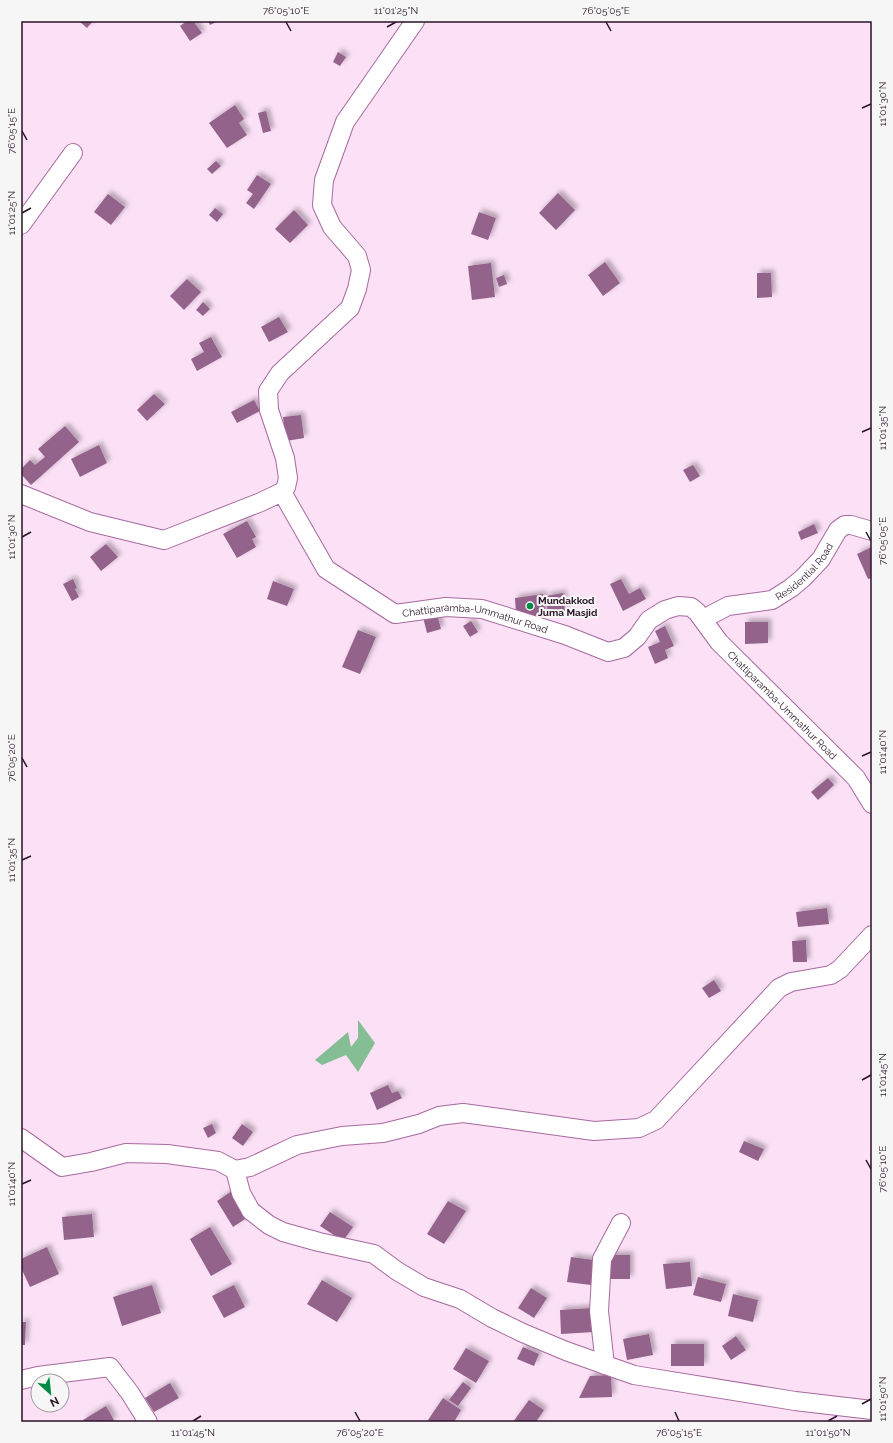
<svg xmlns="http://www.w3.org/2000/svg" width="893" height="1443" viewBox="0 0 893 1443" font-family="Raleway,sans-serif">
<defs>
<filter id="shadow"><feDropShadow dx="3.5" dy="-3.5" stdDeviation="2" flood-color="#0004"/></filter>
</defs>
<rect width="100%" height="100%" fill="#fbe0f6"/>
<!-- water -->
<path fill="#85bd94" d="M358,1020L375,1043L358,1072L346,1055L322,1065L315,1060L348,1032L351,1047L358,1038Z"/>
<!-- building -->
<g fill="#93638b" filter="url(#shadow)">
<path d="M79,21H93L87,28Z"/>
<path d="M187,21H193L202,33L190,41L180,26Z"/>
<path d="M208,21H218L210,25Z"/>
<path d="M338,52L346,57L340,66L333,62Z"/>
<path d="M235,105L244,119L239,123L247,135L227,148L209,123Z"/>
<path d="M266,111L271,131L263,133L258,113Z"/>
<path d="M216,161L221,166L212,174L207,169Z"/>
<path d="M257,175L271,184L254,209L246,203L253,194L247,190Z"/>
<path d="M558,193L575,210L556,230L539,213Z"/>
<path d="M108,194L125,207L111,225L94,212Z"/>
<path d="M215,208L223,214L217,222L209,215Z"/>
<path d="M294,210L308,225L290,243L275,229Z"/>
<path d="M479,212L496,218L488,240L471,234Z"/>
<path d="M605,262L620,283L603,296L588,275Z"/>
<path d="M491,263L495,297L472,300L468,266Z"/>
<path d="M757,273H771L772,297L757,298Z"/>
<path d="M504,275L507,284L499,287L496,278Z"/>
<path d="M187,279L201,292L184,310L170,296Z"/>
<path d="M203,302L210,309L203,316L196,310Z"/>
<path d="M279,317L288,332L269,342L261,327Z"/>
<path d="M211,337L222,357L197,371L191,359L204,352L199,343Z"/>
<path d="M154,394L165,404L147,421L137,410Z"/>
<path d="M254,400L260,411L237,423L231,412Z"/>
<path d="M301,415L304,438L286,441L283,417Z"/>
<path d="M65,426L79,442L31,485L21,474V469L30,460L35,465L45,457L38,449Z"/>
<path d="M99,445L107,463L80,477L71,459Z"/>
<path d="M693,465L700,476L690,482L683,470Z"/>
<path d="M247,521L256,537L252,539L256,547L237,558L223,534Z"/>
<path d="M814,524L818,533L801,540L798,532Z"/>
<path d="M106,544L118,557L101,571L90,557Z"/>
<path d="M872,547V578L868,579L857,554Z"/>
<path d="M73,579L77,588L75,589L79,597L72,601L63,584Z"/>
<path d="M621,579L629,594L640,588L646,599L623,611L610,584Z"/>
<path d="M273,581L294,589L287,606L267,599Z"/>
<path d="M563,593L565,612L548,614L546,596Z"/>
<path d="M543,594L546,616L524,619L516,614L515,598Z"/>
<path d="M437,614L441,629L427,633L423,617Z"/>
<path d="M471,621L478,632L470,637L463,626Z"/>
<path d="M745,622H768V643L745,644Z"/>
<path d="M665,626L674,646L665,650L668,658L655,664L648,647L660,642L655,631Z"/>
<path d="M358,630L376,637L360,674L342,667Z"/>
<path d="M828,778L834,785L818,800L811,792Z"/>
<path d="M827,908L829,924L798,927L796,912Z"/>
<path d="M806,940L807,962H793L792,941Z"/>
<path d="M714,980L721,991L709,998L702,988Z"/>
<path d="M388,1085L392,1093L398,1091L402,1098L377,1110L370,1093Z"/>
<path d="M212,1124L216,1133L208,1138L203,1128Z"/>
<path d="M242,1124L253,1132L243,1146L232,1138Z"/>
<path d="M744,1141L764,1149L758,1161L739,1152Z"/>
<path d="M232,1191L248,1217L233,1227L217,1201Z"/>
<path d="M448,1201L466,1211L444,1244L427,1234Z"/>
<path d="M330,1212L353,1227L343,1241L320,1226Z"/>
<path d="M92,1214L94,1237L64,1240L62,1217Z"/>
<path d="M210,1227L232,1264L211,1276L190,1239Z"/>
<path d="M47,1247L59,1274L30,1287L21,1268V1259Z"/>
<rect x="605" y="1255" width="25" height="24"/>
<path d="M571,1257L594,1260L591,1285L567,1282Z"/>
<path d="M690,1262L692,1286L666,1289L663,1264Z"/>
<path d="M698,1277L726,1284L721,1302L693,1295Z"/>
<path d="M322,1280L352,1298L337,1322L307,1304Z"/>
<path d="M152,1285L161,1313L122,1326L113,1297Z"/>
<path d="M234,1285L245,1307L224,1318L212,1296Z"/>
<path d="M531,1288L547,1298L534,1318L518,1308Z"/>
<path d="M733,1294L758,1300L753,1322L728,1316Z"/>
<path d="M592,1308L594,1332L561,1334L560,1310Z"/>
<path d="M21,1322H26L25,1345H21Z"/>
<path d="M649,1334L653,1355L627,1360L623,1339Z"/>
<path d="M736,1336L746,1350L731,1360L722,1346Z"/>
<rect x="671" y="1344" width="33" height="22"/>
<path d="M523,1347L539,1354L534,1366L517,1359Z"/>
<path d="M466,1348L489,1361L476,1383L453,1369Z"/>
<path d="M611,1375L612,1397L579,1398L590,1376Z"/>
<path d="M463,1382L471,1388L458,1406L449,1400Z"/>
<path d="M170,1383L179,1398L154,1412L145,1398Z"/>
<path d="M443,1398L461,1410L454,1422H432L428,1420Z"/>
<path d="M529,1400L544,1410L536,1422H513Z"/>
<path d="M106,1406L114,1420L111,1422H84L83,1420Z"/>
</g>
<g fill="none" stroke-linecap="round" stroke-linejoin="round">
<!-- minor casing -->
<g stroke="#a8699e" stroke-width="20">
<g id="minor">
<path d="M21,225L73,153"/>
<path d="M282,492L286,487L288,478L285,458L269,410L268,391L280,373L350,308L357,289L361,270L357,256L332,227L322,205L324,180L345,122L415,21"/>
<path id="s1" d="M21,494L90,522L164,540L261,502L282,492L326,569L395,614L446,607L482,609L565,635L608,652L624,648L637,637L649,620L665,610L678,606L691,607L697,612L719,642L856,778L872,804"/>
<path id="s2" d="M703,619L728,606L772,600L791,588L803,578L821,559L838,530L845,525H851L872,531"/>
<path d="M21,1138L62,1167L91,1162L126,1153L167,1154L218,1161L235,1170L241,1193L251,1211L269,1225L283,1232L319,1242L374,1254L397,1271L424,1287L460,1299L492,1318L523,1333L566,1351L634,1375L795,1401L872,1410"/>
<path d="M235,1170L250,1167L297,1145L342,1136L383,1133L419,1124L439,1116L463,1113L594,1131L639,1128L656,1120L779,988L791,982L831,975L840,969L872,935"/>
<path d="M605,1365L599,1311L602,1259L621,1223"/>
<path d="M21,1380L38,1376L110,1367L130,1393L148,1422"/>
</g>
</g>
<!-- minor -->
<use href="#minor" stroke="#fff" stroke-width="18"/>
</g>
<!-- ticks -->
<path fill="none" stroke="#2a1227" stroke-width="1.5" d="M286,22L291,31M606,22L611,31M387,27L396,22M862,108L871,104M22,131L27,140M22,213L31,208M862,432L871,428M866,532L871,541M22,537L31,532M862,756L871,752M22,758L27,767M22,860L31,856M862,1080L871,1075M866,1160L871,1169M22,1184L31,1180M862,1404L871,1399M355,1412L360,1421M675,1412L679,1421M193,1421L201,1416M828,1421L837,1416"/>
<!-- markers -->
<circle fill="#048a47" stroke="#f6f6f6" stroke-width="1.5" cx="530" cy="606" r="4"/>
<g text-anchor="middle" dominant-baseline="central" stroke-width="4" stroke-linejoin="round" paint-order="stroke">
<!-- street labels -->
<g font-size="10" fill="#2a1227" stroke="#f6f6f6">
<text stroke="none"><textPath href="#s2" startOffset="116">Residential Road</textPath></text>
<text stroke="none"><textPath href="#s1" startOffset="531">Chattiparamba-Ummathur Road</textPath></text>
<text stroke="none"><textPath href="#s1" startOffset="904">Chattiparamba-Ummathur Road</textPath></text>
</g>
<!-- poi labels -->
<g font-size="10" font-weight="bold" fill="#2a1227" stroke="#f6f6f6" text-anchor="start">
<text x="538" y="600">Mundakkod<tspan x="538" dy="12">Juma Masjid</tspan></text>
</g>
</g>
<!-- border -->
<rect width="893" height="1443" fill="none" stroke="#f6f6f6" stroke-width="44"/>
<!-- north arrow -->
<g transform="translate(50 1393) rotate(153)"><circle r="19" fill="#f6f6f6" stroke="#a49ba3"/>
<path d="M0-3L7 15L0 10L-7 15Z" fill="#048a47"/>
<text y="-6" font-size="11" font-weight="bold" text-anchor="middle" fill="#2a1227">N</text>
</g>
<rect x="22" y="22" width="849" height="1399" fill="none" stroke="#2a1227" stroke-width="1.5"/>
<g font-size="10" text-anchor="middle" fill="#2a1227">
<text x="286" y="14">76°05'10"E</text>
<text x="396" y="14">11°01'25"N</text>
<text x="606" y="14">76°05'05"E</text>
<text transform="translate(882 104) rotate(-90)" y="4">11°01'30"N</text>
<text transform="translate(11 131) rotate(-90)" y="4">76°05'15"E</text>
<text transform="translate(11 213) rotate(-90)" y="4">11°01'25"N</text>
<text transform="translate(882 428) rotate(-90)" y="4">11°01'35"N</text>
<text transform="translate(11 537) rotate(-90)" y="4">11°01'30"N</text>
<text transform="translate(882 541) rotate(-90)" y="4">76°05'05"E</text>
<text transform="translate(882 752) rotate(-90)" y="4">11°01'40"N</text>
<text transform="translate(11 758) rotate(-90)" y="4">76°05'20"E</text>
<text transform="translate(11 860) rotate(-90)" y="4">11°01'35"N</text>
<text transform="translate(882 1075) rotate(-90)" y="4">11°01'45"N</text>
<text transform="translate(882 1169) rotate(-90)" y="4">76°05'10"E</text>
<text transform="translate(11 1184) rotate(-90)" y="4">11°01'40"N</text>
<text transform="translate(882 1399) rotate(-90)" y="4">11°01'50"N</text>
<text x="193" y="1436">11°01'45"N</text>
<text x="360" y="1436">76°05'20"E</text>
<text x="679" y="1436">76°05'15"E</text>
<text x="828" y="1436">11°01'50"N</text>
</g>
</svg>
